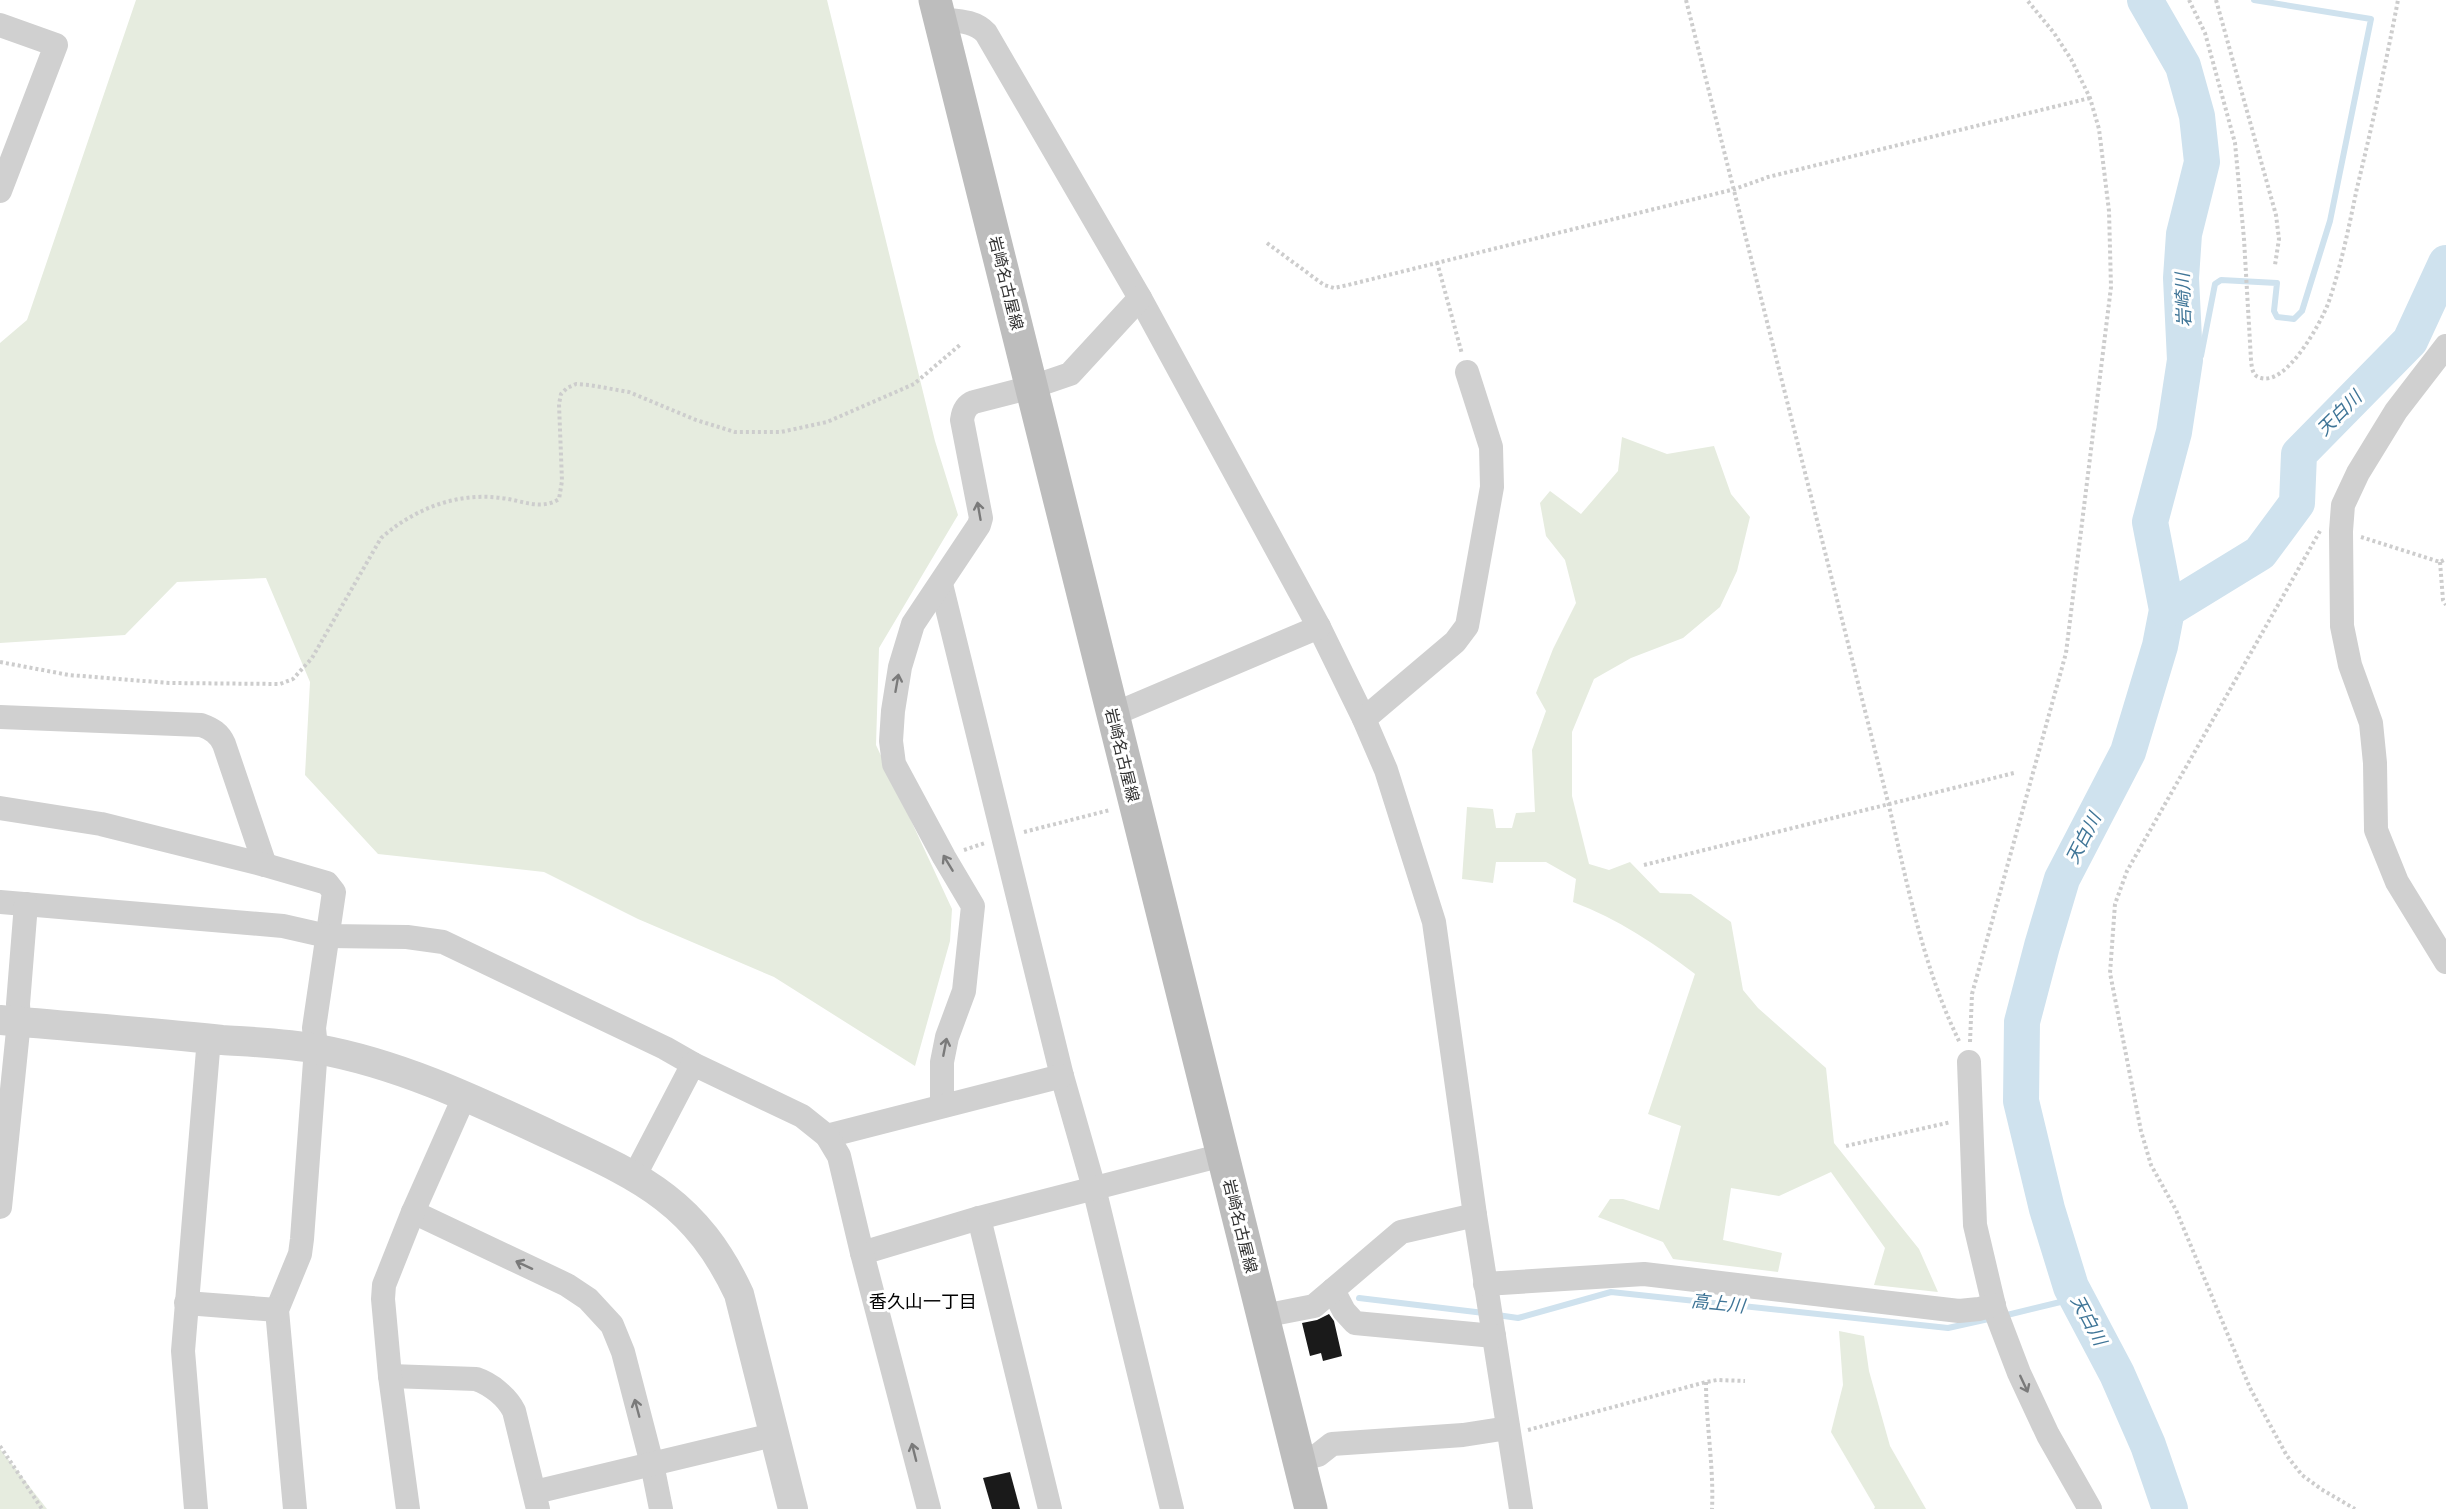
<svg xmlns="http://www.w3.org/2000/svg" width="2446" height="1509" viewBox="0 0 2446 1509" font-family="Raleway,'Noto Sans JP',sans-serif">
<rect width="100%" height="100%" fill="#fff"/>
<!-- green -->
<g fill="#e6ecdf">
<path d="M136,0H827L935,441L958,515L879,648L876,745L952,909L950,941L915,1066L774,977L638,919L544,872L378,854L305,775L310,682L266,578L177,582L125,635L0,643V343L27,320Z"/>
<path d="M1622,437L1667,454L1714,446L1731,494L1750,517L1737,571L1720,607L1683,638L1631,658L1594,679L1572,732V796L1589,864L1609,870L1630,862L1660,893L1691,894L1731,922L1743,990L1758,1008L1826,1068L1834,1143L1919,1249L1938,1292L1874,1285L1885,1248L1831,1172L1779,1196L1731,1188L1723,1240L1782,1253L1778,1272L1673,1259L1663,1242L1598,1217L1610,1199H1623L1659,1210L1681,1126L1648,1114L1695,974C1657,945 1618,919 1573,902L1576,879L1546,862H1496L1493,883L1462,879L1467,807L1493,809L1496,828H1512L1516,813L1535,812L1532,750L1546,711L1536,693L1553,649L1576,603L1565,560L1546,536L1540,503L1550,491L1581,514L1618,471Z"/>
<path d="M1839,1331L1864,1336L1869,1371L1890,1446L1926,1509H1874L1875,1507L1831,1432L1843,1385Z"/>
<path d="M0,1449L47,1509H0Z"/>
</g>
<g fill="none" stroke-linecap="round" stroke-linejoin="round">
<!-- stream -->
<g stroke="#cfe2ee" stroke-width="6">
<path d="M2185,360L2201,356L2215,284L2221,280L2277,283L2274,311L2277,317L2294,319L2302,311L2330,221L2371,19L2254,0"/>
<path d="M1359,1298L1484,1313"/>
<path d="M1497,1315L1518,1318L1611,1292L1948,1328L1993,1318"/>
<path d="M2003,1316L2077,1298"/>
</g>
<!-- river -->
<g stroke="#cfe2ee" stroke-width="36">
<path d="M2145,0L2183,66L2197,116L2202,162L2184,234L2181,278L2185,360L2174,432L2150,522L2167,610L2160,646L2128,752L2062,879L2042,946L2022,1022L2021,1101L2047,1209L2071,1287L2117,1374L2148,1445L2170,1509"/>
<path d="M2167,610L2260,553L2297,503L2299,454L2410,341L2446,263"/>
</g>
</g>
<!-- building -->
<g fill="#1a1a1a">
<path d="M1329,1314L1334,1321L1342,1356L1323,1361L1321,1353L1310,1356L1302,1323L1317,1320Z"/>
<path d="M1010,1472L1020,1509H992L983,1478Z"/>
</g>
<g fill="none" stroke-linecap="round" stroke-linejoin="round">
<!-- path -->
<g stroke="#cdcdcd" stroke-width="4" stroke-dasharray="3 3" stroke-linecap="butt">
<path d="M1686,0L1889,806C1908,886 1923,968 1960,1043"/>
<path d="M2189,0L2205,33L2235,143L2244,239L2251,360C2252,368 2252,376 2261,378C2287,385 2320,324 2328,304C2341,267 2349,226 2357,188C2372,126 2386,63 2398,0"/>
<path d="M2216,0L2276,215L2279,239L2275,265"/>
<path d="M1267,243L1324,285L1334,288L1348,285L1735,189L1768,177L2090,98"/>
<path d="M1437,262L1462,354"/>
<path d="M2320,531L2127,871L2115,904L2110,973L2141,1131L2151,1165L2176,1210L2250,1388L2287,1456L2302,1475L2321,1489L2355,1509"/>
<path d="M2361,537L2440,562L2446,559"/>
<path d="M2440,562L2443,600L2446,605"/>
<path d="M0,662L69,675L169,683L280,684L293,679L312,658L381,538C414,509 457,492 501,498C522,500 540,511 559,499L562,481L559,404L561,394L567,388L576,384L589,385L629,392L696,420L735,432H781L827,422L914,384L961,344"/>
<path d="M1024,832L1110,810"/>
<path d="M964,850L985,843"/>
<path d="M1644,865L2014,773"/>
<path d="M1970,1042L1972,994L2066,653L2111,287L2109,211L2099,129L2090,98L2071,59L2054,33L2027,0"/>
<path d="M1846,1146L1951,1122"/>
<path d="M1706,1382C1706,1425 1714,1467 1712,1509"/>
<path d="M1528,1430L1706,1382L1717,1380L1745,1381"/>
<path d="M0,1446L42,1509"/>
</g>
<!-- minor -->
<g stroke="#d0d0d0" stroke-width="24">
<path d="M940,19C956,21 974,20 986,33L1140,298L1319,627L1364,719L1386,770L1434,922L1475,1215L1521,1509"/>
<path d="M0,25L56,45L0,191"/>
<path d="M2446,346L2396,411L2358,473L2343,505L2341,531L2342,626L2350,665L2371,723L2375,763L2376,830L2397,882L2446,962"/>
<path d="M941,584L1062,1076L1094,1188L1172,1509"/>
<path d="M1112,715L1319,627"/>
<path d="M0,717L201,725C212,729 219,733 224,744L265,865"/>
<path d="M1364,719L1455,642L1467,626L1492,487L1491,447L1467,372"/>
<path d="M0,808L101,824L265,865L327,883L334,892L314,1028L316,1048L302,1239L300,1254L277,1310L295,1509"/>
<path d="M0,902L283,926L327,936L407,937L443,942L665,1048L693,1064"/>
<path d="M1969,1062L1975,1225L1995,1310L2019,1373L2048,1435L2090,1509"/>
<path d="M942,1106V1062L947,1037L964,991L973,906L944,857L894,764L891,741L893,711L900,667L913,624L979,525L981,518L962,420C963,412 966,405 974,402L1032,387L1070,374L1140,298"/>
<path d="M827,1136L1062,1076"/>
<path d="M635,1175L693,1064L802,1116L827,1136L839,1156L862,1253L979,1218L1223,1155"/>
<path d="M0,1207L19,1021L18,1004L26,904"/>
<path d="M413,1212L567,1285L588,1299L612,1325L623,1352L652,1464L661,1509"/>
<path d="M979,1218L1050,1509"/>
<path d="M862,1253L929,1509"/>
<path d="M1485,1284L1644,1274L1959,1311L1979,1309L1994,1305"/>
<path d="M1333,1290L1344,1311L1355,1323L1494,1336"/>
<path d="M186,1303L277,1310"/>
<path d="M1263,1316L1314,1306L1401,1232L1475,1215"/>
<path d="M390,1376L476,1379C491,1384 507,1397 514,1411L538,1509"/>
<path d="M1299,1460L1318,1455L1332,1444L1463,1435L1508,1428"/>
<path d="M535,1492L773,1435"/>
<path d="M196,1509L183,1351L209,1038"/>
<path d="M408,1509L390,1376L383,1299L384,1285L413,1212L465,1095"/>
</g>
<!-- tertiary -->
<path stroke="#d0d0d0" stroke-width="30" d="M0,1020C74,1027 148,1032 222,1040C253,1042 286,1043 317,1049C400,1064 475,1100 550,1135C640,1177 695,1200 739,1294L793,1509"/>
<!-- secondary -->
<path stroke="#bdbdbd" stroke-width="33" d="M935,0L1311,1509"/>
</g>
<!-- one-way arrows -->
<defs><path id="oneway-shaft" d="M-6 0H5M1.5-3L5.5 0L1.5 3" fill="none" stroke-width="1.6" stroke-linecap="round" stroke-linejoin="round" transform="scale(1.5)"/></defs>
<g stroke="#7a7a7a">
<use href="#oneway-shaft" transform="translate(979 511) rotate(-100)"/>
<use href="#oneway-shaft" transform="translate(897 683) rotate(-80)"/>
<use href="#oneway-shaft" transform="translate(948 863) rotate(-121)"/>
<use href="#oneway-shaft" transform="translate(945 1047) rotate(-79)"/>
<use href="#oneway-shaft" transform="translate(524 1265) rotate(-155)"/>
<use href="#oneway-shaft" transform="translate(2024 1384) rotate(65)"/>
<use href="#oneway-shaft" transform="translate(637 1408) rotate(-105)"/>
<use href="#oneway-shaft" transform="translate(914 1452) rotate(-104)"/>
</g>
<g text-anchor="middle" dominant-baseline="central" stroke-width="6" stroke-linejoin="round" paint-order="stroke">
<!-- street labels -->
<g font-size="16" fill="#333" stroke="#fff">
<text transform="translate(1006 283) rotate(76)">岩崎名古屋線</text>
<text transform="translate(1122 755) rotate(76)">岩崎名古屋線</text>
<text transform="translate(1240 1226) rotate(76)">岩崎名古屋線</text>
</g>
<!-- water labels -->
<g font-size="18" font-style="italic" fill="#3f7597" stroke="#fff">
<text transform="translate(2183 300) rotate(-92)">岩崎川</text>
<text transform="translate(2339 413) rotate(-45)">天白川</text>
<text transform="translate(2083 838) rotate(-63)">天白川</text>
<text transform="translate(1718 1303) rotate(6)">高上川</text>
<text transform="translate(2089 1320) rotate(62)">天白川</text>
</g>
<!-- neighbourhood labels -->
<g font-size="18" fill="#000" stroke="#fff">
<text x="923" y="1301">香久山一丁目</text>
</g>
</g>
</svg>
